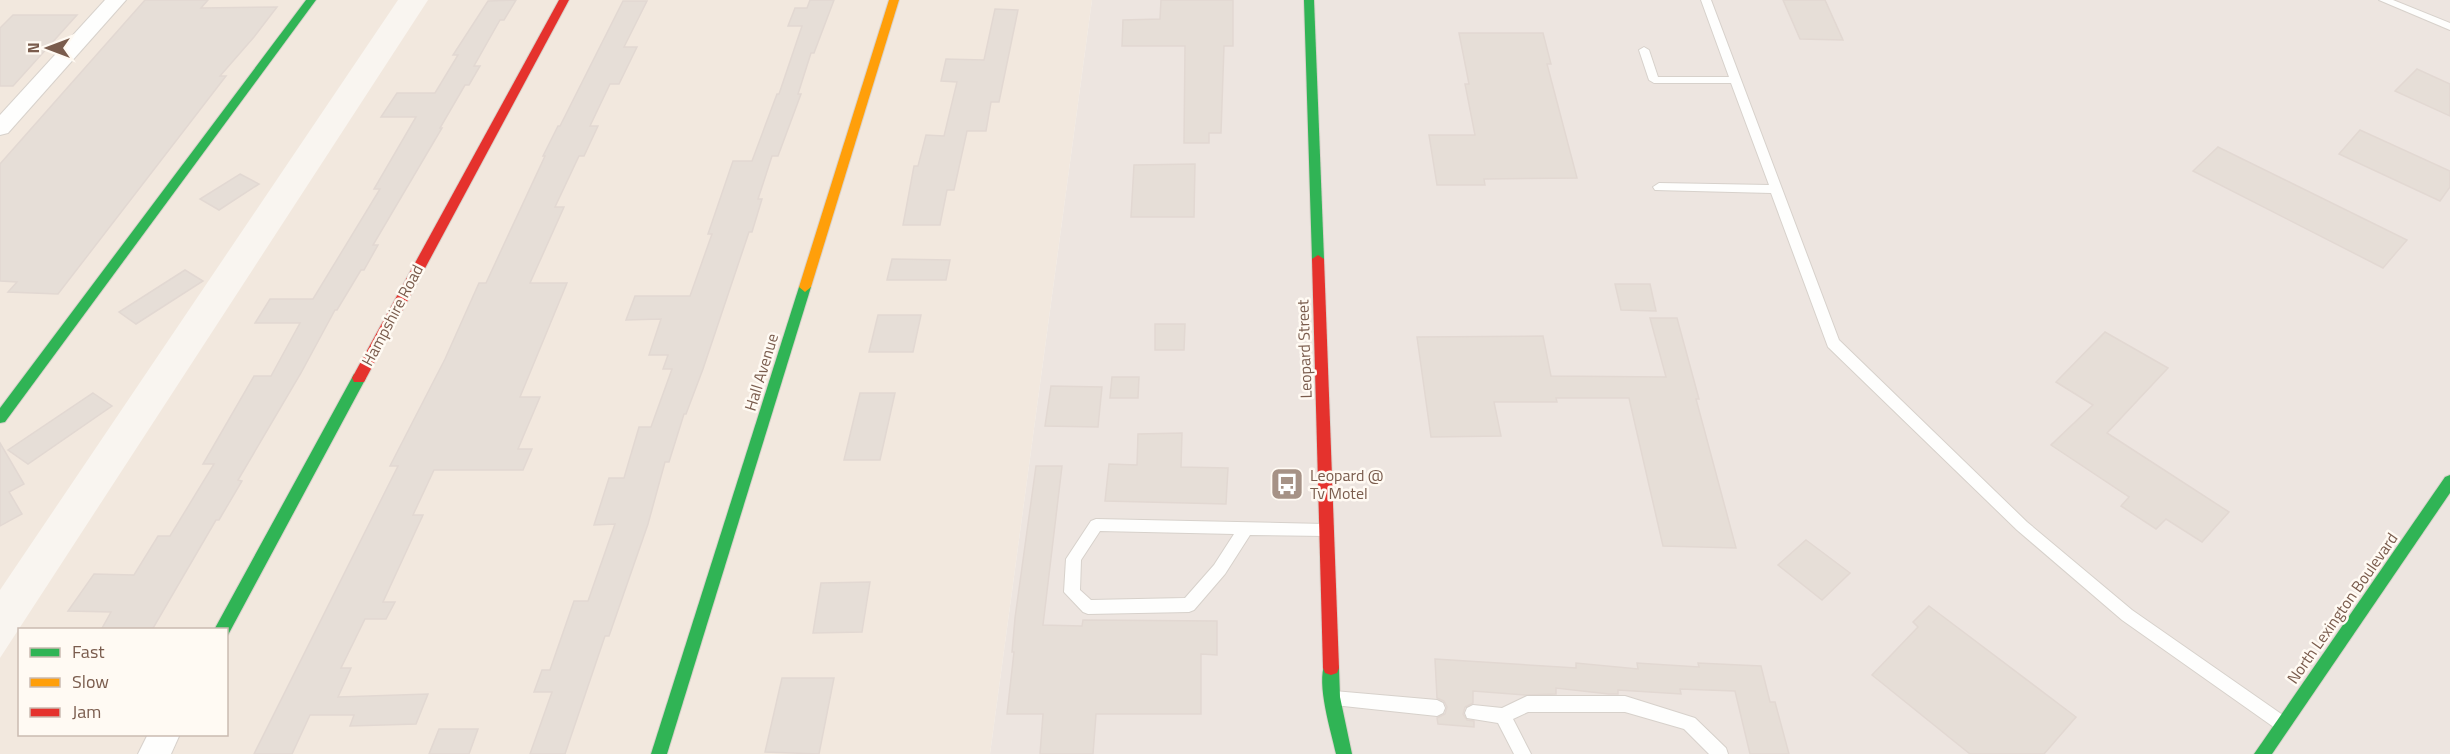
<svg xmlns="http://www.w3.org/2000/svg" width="2450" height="754" viewBox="0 0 2450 754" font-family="'Titillium Web',sans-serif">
<rect width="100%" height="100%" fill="#f9f5f0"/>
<!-- residential -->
<g fill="#f2e8de" fill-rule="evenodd">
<path d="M0,0H398L0,590Z"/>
<path d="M428,0H1092L990,754H0V658ZM20,630H226V734H20Z"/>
</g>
<!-- industrial -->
<path fill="#ede5e0" d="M1092,0H2450V754H990Z"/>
<!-- building -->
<g fill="#e6ded7" stroke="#e2d8d2" stroke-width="1.5">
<path d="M145,0H208L201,8L277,7L254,37L220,76H226L58,294L8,292L17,282L0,281V164Z"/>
<path d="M516,0L504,20H500L474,66H480L469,85H465L440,128H442L373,245H378L364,270H361L337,310H335L301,373L238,480L242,481L219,520H216L152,630H101L111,612L68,611L94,574L134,575L158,536H170L214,464H203L254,376H271L300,323H255L270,299H313L380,189H374L416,117H381L397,93H435L458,55H453L488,1Z"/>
<path d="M810,0H834L814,53H811L798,94H801L778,156H772L758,199H762L752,232H749L703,369L686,414H684L669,462H665L648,524L609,636H605L565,754H530L552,692H534L542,670H550L574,601H588L615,524L594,525L609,478H624L639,427H651L672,369H663L668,355H649L661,319L626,320L635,296H690L712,234H708L733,161H752L777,94H779L802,26H788L795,8H807Z"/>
<path d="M1161,0H1233V46H1224L1221,133H1209V143H1184L1185,46H1122L1123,20L1160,19Z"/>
<path d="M1783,0H1825L1843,40L1800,39Z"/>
<path d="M623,1H647L624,47H637L619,84H610L590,126H598L584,156H579L555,207H564L530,283H567L520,397H540L518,449H532L523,470H434L413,515H423L383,602H395L386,619H365L341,668H351L338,697L428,694L416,724L350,726L354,715H310L292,754H254L398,466H390L445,359L479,283H486L545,156H543L558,126H560Z"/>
<path d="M995,9L1018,10L999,102H991L986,131H967L954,190H947L940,225H903L914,166H918L926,135L944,136L957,82L941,81L946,59L984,60Z"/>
<path d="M13,15H77L13,86H0V28Z"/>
<path d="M1459,33H1543L1551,64H1547L1577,178L1484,179L1485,185H1437L1429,135H1475L1465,84H1469Z"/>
<path d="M2417,69L2450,84V116L2395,91Z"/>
<path d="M2360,130L2450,171V187L2440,201L2339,154Z"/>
<path d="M2218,147L2407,240L2383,268L2193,171Z"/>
<path d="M1195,164L1194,217H1131L1134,165Z"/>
<path d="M240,174L259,184L219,210L200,199Z"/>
<path d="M892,259L950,260L946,280H887Z"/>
<path d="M185,270L203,281L136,324L119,312Z"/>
<path d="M1615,284H1650L1656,311L1621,310Z"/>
<path d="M878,315H921L913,352H869Z"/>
<path d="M1650,318H1677L1699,399H1696L1736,548L1663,546L1629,398H1556L1557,402H1494L1501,436L1431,437L1417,337L1543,336L1551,376L1666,377Z"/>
<path d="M1155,324H1185L1184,350H1155Z"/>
<path d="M2105,332L2168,368L2107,433L2229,512L2202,542L2166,519L2156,529L2121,506L2129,497L2051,445L2093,405L2056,382Z"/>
<path d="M1112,377H1139L1138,398H1110Z"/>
<path d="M1051,386L1102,387L1098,427L1045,426Z"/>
<path d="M93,393L112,406L28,464L8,450Z"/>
<path d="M860,393H895L880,460H844Z"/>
<path d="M1182,433L1181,467L1228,468L1226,504L1105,501L1109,464L1137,465L1138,434Z"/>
<path d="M0,443L24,484L9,492L22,514L0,526Z"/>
<path d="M1036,466H1062L1043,625L1082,626L1083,620L1217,621V655L1201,654V714H1096L1093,754H1040L1043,714H1007L1014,652H1012L1015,618Z"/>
<path d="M1806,540L1850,573L1822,600L1778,565Z"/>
<path d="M870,582L862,632L813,633L821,583Z"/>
<path d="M1929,606L2076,717L2044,754H1970L1872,675L1918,627L1913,622Z"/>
<path d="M1435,659L1576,668V663L1638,669L1637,663L1699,667L1698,663L1761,666L1770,702H1775L1789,754H1750L1735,691L1680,689L1681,694L1618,690V694H1609L1556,688V694L1525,695L1473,691V703L1465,707L1463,714L1467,720L1474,721V727L1438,724L1437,718L1445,714L1447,707L1444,701L1437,698Z"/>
<path d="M782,678H834L819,754L765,752Z"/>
<path d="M439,729H478L469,754H429Z"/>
</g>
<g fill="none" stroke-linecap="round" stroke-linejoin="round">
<!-- lane casing -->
<g stroke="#d7d1cb" stroke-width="2">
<g id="lane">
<path d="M1701,0H1711L1839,340L2027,522L2132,610L2287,718L2289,723L2287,728L2281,731L2275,728L2122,620L2017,530L1828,347L1771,193L1655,190L1653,187L1659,183L1769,185L1731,83H1654L1649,80L1639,50L1644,47L1649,50L1658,77H1729Z"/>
<path d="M2379,0H2393L2450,23V30Z"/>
<path d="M1096,519L1325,524L1330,526L1332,530L1330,534L1325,536L1250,535L1225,574L1194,610L1189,612L1088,614L1083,612L1064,592L1066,559L1091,521ZM1100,531L1234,534L1214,565L1185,598L1091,600L1080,590L1081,560Z"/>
<path d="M1334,691L1437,700L1443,703L1445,708L1443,713L1437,716L1334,705L1328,703L1326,698L1328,693Z"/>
<path d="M1527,696H1625L1695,718L1726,748L1728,754H1709L1684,729L1625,712H1528L1513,719L1531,754H1514L1498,723L1467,718L1465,713L1467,708L1473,705L1502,708Z"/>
</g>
</g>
<!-- street casing -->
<g stroke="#d7d1cb" stroke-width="2">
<g id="street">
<path d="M105,0H126L8,133L0,135V115Z"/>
<path d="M148,734H180L171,754H138Z"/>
</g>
</g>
<!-- fast casing -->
<g stroke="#d9d2cb" stroke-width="2">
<g id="fast">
<path d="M306,0H316L5,422L0,423V408Z"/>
<path d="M1304,0H1314L1324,259L1318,263L1312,259Z"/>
<path d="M805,282L811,287L667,754H651L799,287Z"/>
<path d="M359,373L364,374L366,378L228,635L226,630H214L354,374Z"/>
<path d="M2450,475V493L2272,754H2254L2445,477Z"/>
<path d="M1331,661L1337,663L1339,668L1340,697L1352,754H1336C1331,731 1316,684 1325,663Z"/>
</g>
</g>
<!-- slow casing -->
<g stroke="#d9d2cb" stroke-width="2">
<path id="slow" d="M889,0H899L811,287L805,292L799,287Z"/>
</g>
<!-- jam casing -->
<g stroke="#d9d2cb" stroke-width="2">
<g id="jam">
<path d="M559,0H569L364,382H354L352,378Z"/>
<path d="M1318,255L1324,259L1339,668L1337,673L1331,675L1325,673L1323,668L1312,259Z"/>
</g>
</g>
<!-- lane -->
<use href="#lane" fill="#fefefd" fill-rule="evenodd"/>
<!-- street -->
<use href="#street" fill="#fefefd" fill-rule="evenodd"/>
<!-- fast -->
<use href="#fast" fill="#30b455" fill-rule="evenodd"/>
<!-- slow -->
<use href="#slow" fill="#ff9f0a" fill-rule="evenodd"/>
<!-- jam -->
<use href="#jam" fill="#e5322d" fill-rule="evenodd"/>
</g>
<!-- icons -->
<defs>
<g id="bus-square" transform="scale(1.725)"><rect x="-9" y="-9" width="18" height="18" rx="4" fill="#a69286" stroke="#fffaf3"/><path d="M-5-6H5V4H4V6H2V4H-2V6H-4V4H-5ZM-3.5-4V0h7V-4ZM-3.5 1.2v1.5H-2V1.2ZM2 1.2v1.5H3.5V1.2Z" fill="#fff"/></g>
</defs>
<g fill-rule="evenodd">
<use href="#bus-square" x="1287" y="484"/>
</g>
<g text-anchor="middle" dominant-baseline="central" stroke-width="5" stroke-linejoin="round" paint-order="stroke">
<!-- street labels -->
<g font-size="16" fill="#7a5c4d" stroke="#fffaf3">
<text transform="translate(392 315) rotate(-62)">Hampshire Road</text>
<text transform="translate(1304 349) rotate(-92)">Leopard Street</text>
<text transform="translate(761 372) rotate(-73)">Hall Avenue</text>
<text transform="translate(2342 608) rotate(-55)">North Lexington Boulevard</text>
</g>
<!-- poi labels -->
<g font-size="16" fill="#7a5c4d" stroke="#fffaf3" text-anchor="start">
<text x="1310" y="475">Leopard @<tspan x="1310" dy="18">Tv Motel</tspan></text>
</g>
</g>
<!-- legend -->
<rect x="18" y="628" width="210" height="108" fill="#fffaf3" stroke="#cabbb1" stroke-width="1.5"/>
<rect x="30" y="648" width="30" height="9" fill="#30b455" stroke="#cabbb1" stroke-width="1.5"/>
<text x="72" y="658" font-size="18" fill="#7a5c4d">Fast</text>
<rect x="30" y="678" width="30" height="9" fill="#ff9f0a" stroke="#cabbb1" stroke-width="1.5"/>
<text x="72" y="688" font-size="18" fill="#7a5c4d">Slow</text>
<rect x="30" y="708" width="30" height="9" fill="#e5322d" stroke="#cabbb1" stroke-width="1.5"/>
<text x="72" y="718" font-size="18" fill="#7a5c4d">Jam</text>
<!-- north arrow -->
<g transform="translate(48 48) rotate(270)" stroke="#fffaf3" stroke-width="4.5" paint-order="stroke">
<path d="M0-4.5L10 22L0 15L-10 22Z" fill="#7a5c4d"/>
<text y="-9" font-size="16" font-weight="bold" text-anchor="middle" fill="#7a5c4d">N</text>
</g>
</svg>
